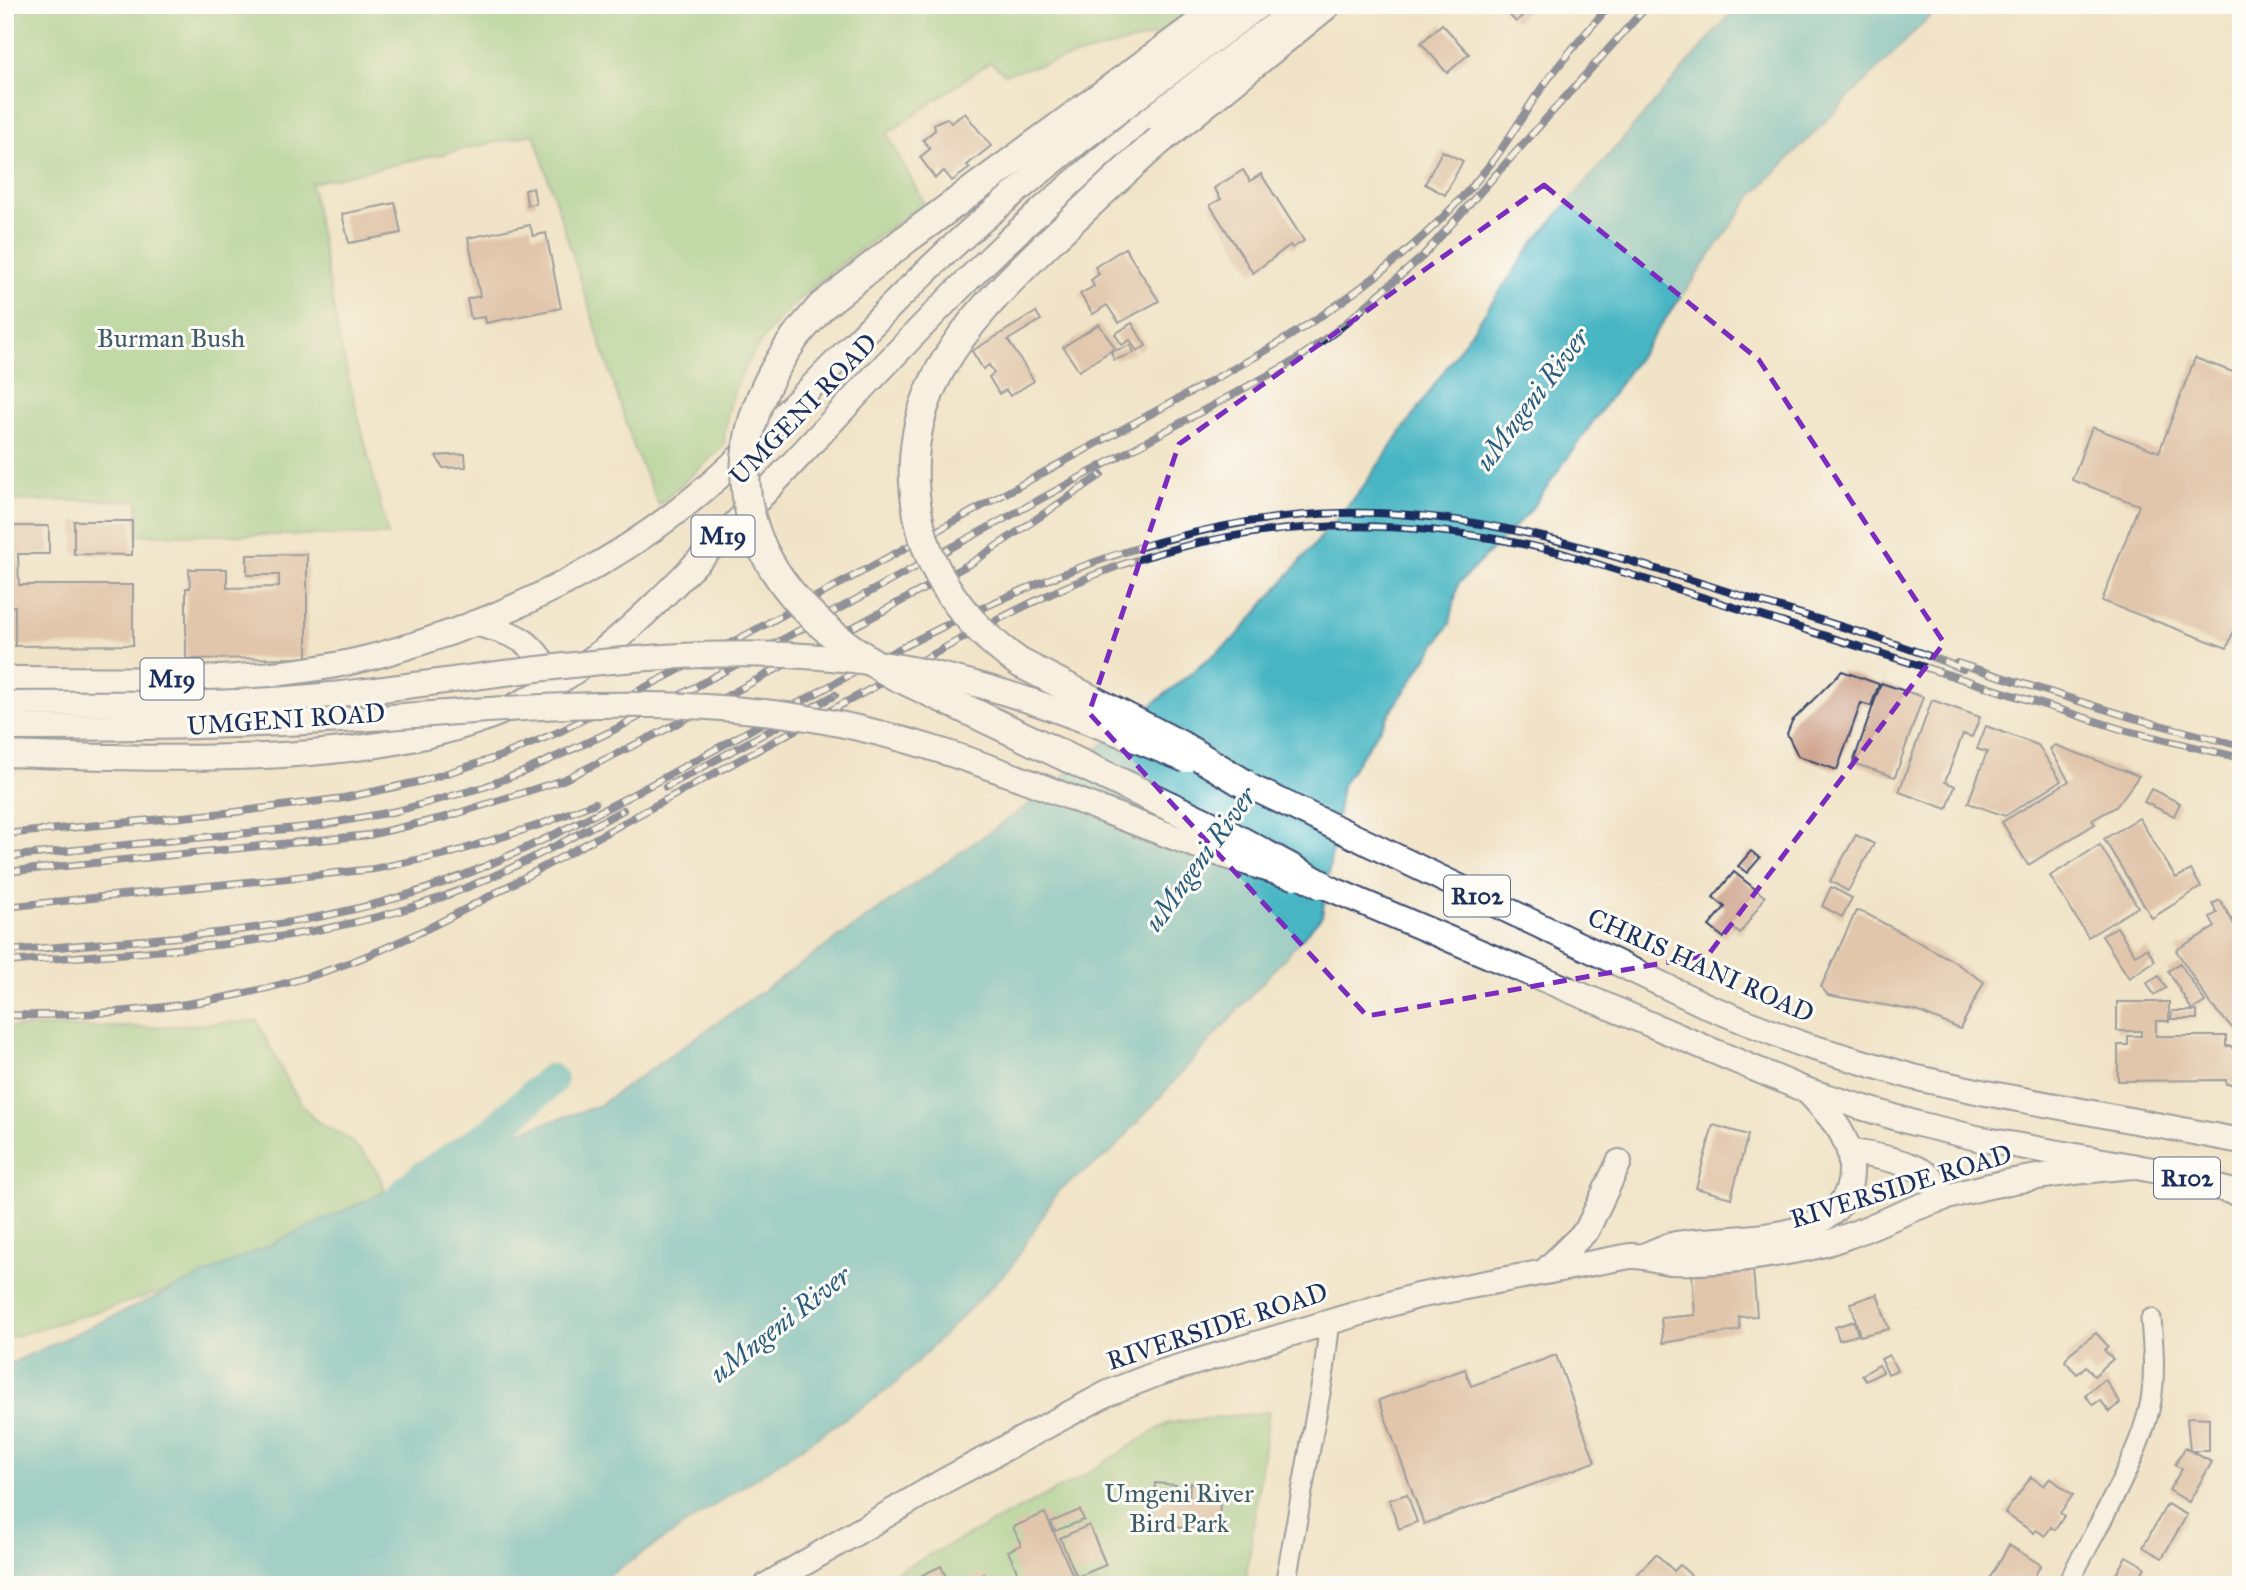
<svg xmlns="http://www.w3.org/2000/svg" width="2246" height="1590" viewBox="0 0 2246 1590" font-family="'IM FELL Great Primer',serif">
<rect width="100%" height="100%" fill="#fdfcf7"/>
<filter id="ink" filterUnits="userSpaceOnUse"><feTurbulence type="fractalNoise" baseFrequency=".0143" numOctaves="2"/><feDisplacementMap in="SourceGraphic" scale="14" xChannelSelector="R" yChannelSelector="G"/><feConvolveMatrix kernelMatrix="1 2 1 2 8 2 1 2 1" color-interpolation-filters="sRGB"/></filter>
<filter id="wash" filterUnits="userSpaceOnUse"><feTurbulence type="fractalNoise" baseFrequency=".00686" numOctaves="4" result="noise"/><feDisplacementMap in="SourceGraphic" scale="28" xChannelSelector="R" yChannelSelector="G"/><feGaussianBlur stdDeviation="1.57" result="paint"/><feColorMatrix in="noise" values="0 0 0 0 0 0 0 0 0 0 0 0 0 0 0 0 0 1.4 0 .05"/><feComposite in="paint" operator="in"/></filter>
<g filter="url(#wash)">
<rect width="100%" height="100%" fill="#f1e3c7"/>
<!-- green -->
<g fill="#88c981" stroke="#527c70" stroke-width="2">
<path d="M5,5H1199L1156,35L1005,74L990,62L887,134L924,203C842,265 726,330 724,446L659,505L635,451L534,134L311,183L340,343L388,535H137L138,500L5,501Z"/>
<path d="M257,1021C274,1052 288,1090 312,1117C320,1126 334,1129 344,1136C364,1151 384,1174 386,1198L291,1253L5,1339V1027H151Z"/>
<path d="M1269,1412L1245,1585H871L1076,1480L1168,1423Z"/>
</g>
<!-- water -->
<path fill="#47b5c2" stroke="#317290" stroke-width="2" d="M1738,5H1941L1753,195L1529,512L1458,584L1450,623L1342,785L1322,916L1110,1153L1058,1191L1011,1267L892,1387L595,1585H5V1366L509,1135L598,1106L1028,805L1237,636L1360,491L1535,241Z"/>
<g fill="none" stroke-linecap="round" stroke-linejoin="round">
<!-- river -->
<path stroke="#47b5c2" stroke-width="33" d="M402,1196L425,1176L491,1134L551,1080"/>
</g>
<g id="blocks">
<!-- building -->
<g fill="#cea28b">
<path d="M1500,5H1533L1516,22Z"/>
<path d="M1442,24L1469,54L1447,73L1421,43Z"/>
<path d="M965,113L991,146L967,165L970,168L952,181L944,171L935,178L920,157L930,149L923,140L935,130L934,124L937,122L947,118L951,123Z"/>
<path d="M1442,151L1463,161L1445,195L1425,184Z"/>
<path d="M1243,170L1250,181L1261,174L1304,241L1292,248L1290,245L1253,273L1210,205L1221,199L1214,188Z"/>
<path d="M533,188L536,204L527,205L525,190Z"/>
<path d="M395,203L401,233L349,243L342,214Z"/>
<path d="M530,225L533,236L546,233L561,308L486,323L485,317L471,319L467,299L480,296L468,238Z"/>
<path d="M1125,248L1159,301L1119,323L1107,305L1093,314L1080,294L1094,286L1091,280L1099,274L1095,267Z"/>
<path d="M1036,312L1041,320L1008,340L1034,381L1010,396L1006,390L999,394L989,377L994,373L989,365L983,369L972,351Z"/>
<path d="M1132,323L1146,346L1137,351L1130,340L1122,345L1115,334Z"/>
<path d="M1099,324L1115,348L1079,371L1063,347Z"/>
<path d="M1131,345L1134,353L1114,360L1111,352Z"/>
<path d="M2195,358L2241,375V612L2227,648L2102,601L2139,505L2072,480L2092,427L2159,452Z"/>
<path d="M465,454L466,467L443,468L436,456Z"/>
<path d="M74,521H132V555L74,554Z"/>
<path d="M5,526H49V554H18L19,585H133V645L15,646V606L10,607V616H5Z"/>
<path d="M307,554V658L186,659V588H190L189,569H227V588L279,587V575H247V555Z"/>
<path d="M1842,671L1879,684L1871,706L1861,703L1837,770L1798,756L1787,734L1792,721Z"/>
<path d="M1881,683L1923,697L1895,777L1853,763Z"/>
<path d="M1932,700L1980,717L1972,737L1963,734L1945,782L1955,786L1947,809L1899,792Z"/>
<path d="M1986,726L2038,745L2061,781L2005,816L1968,803L1987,752L1977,749Z"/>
<path d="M2055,745L2139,776L2116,807L2092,820L2095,824L2028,865L2002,822L2069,781L2050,749Z"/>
<path d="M2151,789L2180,803L2174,816L2144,802Z"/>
<path d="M2139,818L2176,878L2191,870L2201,887L2152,918L2104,839Z"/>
<path d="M1856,835L1874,844L1848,891L1830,881Z"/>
<path d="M2100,845L2138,907L2088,937L2050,876Z"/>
<path d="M1751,851L1760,858L1747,873L1738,866Z"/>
<path d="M1734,872L1765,897L1740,934L1733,928L1724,938L1709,926L1725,907L1713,897Z"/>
<path d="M1831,887L1852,898L1842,917L1822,906Z"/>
<path d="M2220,900L2241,936V1037L2210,1004L2176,950L2215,927L2210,917L2217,913L2212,904Z"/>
<path d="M1856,911L1865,913L1950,959L1984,982L1960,1029L1917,1011L1828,995L1821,987Z"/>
<path d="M2117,927L2135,955L2147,948L2155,961L2129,978L2102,936Z"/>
<path d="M2180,963L2205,1002L2192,1010L2168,971Z"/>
<path d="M2159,976L2166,988L2154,995L2147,983Z"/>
<path d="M2117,1002H2169V1021H2156V1036H2226V1046H2231L2241,1062V1084H2226V1080L2118,1081V1045H2128V1036H2141V1031H2117Z"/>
<path d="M2172,1011H2197V1019H2171Z"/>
<path d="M1713,1125L1748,1135L1731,1198L1696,1188Z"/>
<path d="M1753,1269L1757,1316L1739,1317L1740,1330L1663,1343L1661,1318L1695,1315L1692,1275Z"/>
<path d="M1877,1294L1889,1329L1860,1336L1851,1303Z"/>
<path d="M1854,1321L1858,1335L1839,1340L1835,1327Z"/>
<path d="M2096,1333L2108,1346L2104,1350L2113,1359L2094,1376L2086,1366L2077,1374L2065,1361L2070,1353Z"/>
<path d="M1556,1355L1595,1462L1424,1524L1379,1400L1465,1369L1471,1386Z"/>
<path d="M1889,1355L1897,1370L1888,1374L1881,1359Z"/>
<path d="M1879,1365L1883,1372L1866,1381L1862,1375Z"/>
<path d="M2105,1379L2120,1403L2110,1412L2100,1400L2093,1405L2085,1395Z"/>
<path d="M2190,1417L2209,1418V1451H2190L2187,1419Z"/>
<path d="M2185,1448L2212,1462L2189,1502L2169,1490L2182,1469L2175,1465Z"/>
<path d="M2031,1477L2044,1486L2050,1478L2073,1495L2060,1513L2064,1516L2055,1530L2051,1527L2045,1536L2036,1530L2034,1533L2005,1513Z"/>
<path d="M1155,1483L1176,1485L1175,1499L1189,1500L1190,1483L1212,1484V1491H1221L1218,1530L1152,1526Z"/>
<path d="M1407,1494L1417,1522L1399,1529L1389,1500Z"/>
<path d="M2167,1504L2187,1515L2162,1558L2143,1547Z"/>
<path d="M1080,1510L1084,1520L1055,1531L1051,1522Z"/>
<path d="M1045,1513L1074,1578L1067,1581L1069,1585H1023L1008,1551L1021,1545L1013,1527Z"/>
<path d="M1089,1525L1106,1565L1077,1577L1060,1538Z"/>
<path d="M2009,1545L2041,1565L2029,1585H1994L1988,1581Z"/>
<path d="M1656,1554L1674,1571L1680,1565L1697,1581L1693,1585H1647L1636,1575Z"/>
<path d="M2126,1556L2145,1567L2135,1585H2110Z"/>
<path d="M941,1566L950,1585H926L922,1575Z"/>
<path d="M984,1574L989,1585H961Z"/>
</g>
</g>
</g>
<g filter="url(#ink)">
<use href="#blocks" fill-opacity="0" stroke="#3b4a6e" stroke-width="2"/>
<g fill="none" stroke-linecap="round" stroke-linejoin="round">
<!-- minor casing -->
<g stroke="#3b4a6e" stroke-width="23">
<g id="minor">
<path d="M1285,1585L1324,1371L1330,1320"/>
<path d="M2067,1585C2093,1534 2145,1449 2152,1394C2155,1369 2153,1344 2151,1319"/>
</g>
</g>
<!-- major casing -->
<g stroke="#3b4a6e" stroke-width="28">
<g id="major">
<path d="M474,623C523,636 532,640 555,684"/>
<path d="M5,679C130,678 261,688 383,654C504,620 623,563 716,479C805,399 883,308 972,229C1064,149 1163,78 1260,5"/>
<path d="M5,754C154,758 361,770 499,713C596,672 653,606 726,533C814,443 898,347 989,259C1085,166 1193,84 1302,5"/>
<path d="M1245,784L1709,1007L1801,1044L1913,1077L1981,1092L2241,1141"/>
<path d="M1322,885L1805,1090L1914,1123L1981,1139L2153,1170L2241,1194"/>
<path d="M1852,1152C1873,1155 1918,1163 1932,1179C1937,1184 1939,1192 1941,1199"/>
<path d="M1646,1255C1656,1251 1665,1246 1676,1244C1726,1235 1838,1247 1850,1182C1857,1141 1832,1118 1806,1090"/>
<path d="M1545,1271L1587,1230L1619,1162"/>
<path d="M767,1585L944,1481L1108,1393L1159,1373L1417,1296L1630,1256C1645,1255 1657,1261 1671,1262C1714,1264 1762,1257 1804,1249C1853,1239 1896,1213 1944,1198C2005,1179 2068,1172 2132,1166"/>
</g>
</g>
<!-- highway casing -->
<g stroke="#3b4a6e" stroke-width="32">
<g id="highway">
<path d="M1160,140L1326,5"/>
<path d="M796,336L822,306L905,240L1225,5"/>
</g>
</g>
<!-- minor -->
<use href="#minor" stroke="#fff" stroke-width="19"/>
<!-- major -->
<use href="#major" stroke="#fff" stroke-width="24"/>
<!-- highway -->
<use href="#highway" stroke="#fff" stroke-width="28"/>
<!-- rail casing -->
<g stroke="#1b2f5e" stroke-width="8">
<g id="rail">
<path d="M1957,663L2133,718L2241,746"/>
<path d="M666,787L835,695"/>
<path d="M5,834L235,812L344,798L422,781L501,756L561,731L746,635L1253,358C1340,308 1425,246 1488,167C1506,145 1520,120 1536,96C1558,64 1584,35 1610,5"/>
<path d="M5,857L316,826L397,811L484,787L523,772L610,732L697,686L1296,360L1340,328L1422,257L1648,5"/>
<path d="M5,872L369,835L446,817L563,780L661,732L973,562L1101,475"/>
<path d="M5,907L374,869L455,852L539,825L595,803"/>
<path d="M5,951C164,938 325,933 474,871C755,754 1026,521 1341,513C1475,509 1600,551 1726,591C1805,616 1886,638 1963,669"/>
<path d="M5,962C142,952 283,947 416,906C489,883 556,846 623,810"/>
<path d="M5,1015C117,1017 228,1005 335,968C414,940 486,898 560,858C665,800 770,743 876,686C939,651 1002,615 1068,586C1229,515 1391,512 1559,552L2127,731L2241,758"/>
</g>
</g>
<!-- rail -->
<use href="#rail" stroke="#fdfcf7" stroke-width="5" stroke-dasharray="16" stroke-linecap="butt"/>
<!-- major-bridge casing -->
<g stroke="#3b4a6e" stroke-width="28" stroke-linecap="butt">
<g id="major-bridge">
<path d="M5,704C113,703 223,707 331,695C515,675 697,636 882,664C987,679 1088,721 1186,760"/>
<path d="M5,728C118,728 230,727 343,720C504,710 663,691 824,721C988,751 1135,833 1294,877"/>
</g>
</g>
<!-- highway-bridge casing -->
<g stroke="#3b4a6e" stroke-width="32" stroke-linecap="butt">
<g id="highway-bridge">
<path d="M1160,140C1121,174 1084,209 1047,244C962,326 890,401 921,529C935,584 973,631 1020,663L1182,746L1245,784"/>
<path d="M796,336C695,476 754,598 894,675L1224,832L1322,885"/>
</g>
</g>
<!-- major-bridge -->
<use href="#major-bridge" stroke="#fff" stroke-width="24"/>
<!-- highway-bridge -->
<use href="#highway-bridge" stroke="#fff" stroke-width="28"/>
</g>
</g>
<!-- marked area -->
<path d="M0 0H2246V1590H0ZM1544,185L1759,360L1944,643L1708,955L1367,1016L1089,713L1179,444Z" fill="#f1e3c7" fill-opacity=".55" fill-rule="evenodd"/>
<path fill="none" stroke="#7b2cbf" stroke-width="5" stroke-dasharray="14 9" stroke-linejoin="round" d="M1544,185L1759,360L1944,643L1708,955L1367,1016L1089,713L1179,444Z"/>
<g text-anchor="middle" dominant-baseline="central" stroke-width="6" stroke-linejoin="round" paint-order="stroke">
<!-- shield labels -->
<g fill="#fdfcf7" stroke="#5f6c8c" stroke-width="2">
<rect x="691.5" y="515.5" width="63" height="41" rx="5"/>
<rect x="140.5" y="658.5" width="63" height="41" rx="5"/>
<rect x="1444" y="875.5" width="66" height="41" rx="5"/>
<rect x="2154" y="1157.5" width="66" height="41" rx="5"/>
</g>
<g font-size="24" font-weight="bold" fill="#1b2f5e">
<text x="723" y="536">M19</text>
<text x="172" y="679">M19</text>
<text x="1477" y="896">R102</text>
<text x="2187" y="1178">R102</text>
</g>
<!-- park labels -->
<g font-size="26" fill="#3c5d68" stroke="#fdfcf7">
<text x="171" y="338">Burman Bush</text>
<text x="1179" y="1493">Umgeni River<tspan x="1179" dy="30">Bird Park</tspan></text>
</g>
<!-- street labels -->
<g font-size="26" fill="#1b2f5e" stroke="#fdfcf7">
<text transform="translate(803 409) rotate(-46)">UMGENI ROAD</text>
<text transform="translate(286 719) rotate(-4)">UMGENI ROAD</text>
<text transform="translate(1701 965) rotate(24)">CHRIS HANI ROAD</text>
<text transform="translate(1901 1186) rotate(-17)">RIVERSIDE ROAD</text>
<text transform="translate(1217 1326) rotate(-18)">RIVERSIDE ROAD</text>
</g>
<!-- water labels -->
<g font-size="28" font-style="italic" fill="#2a5e81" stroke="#fdfcf7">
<text transform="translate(1532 399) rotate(-53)">uMngeni River</text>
<text transform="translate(1200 859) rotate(-54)">uMngeni River</text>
<text transform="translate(780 1324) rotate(-38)">uMngeni River</text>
</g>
</g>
<!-- margin -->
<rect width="2246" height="1590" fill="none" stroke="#fdfcf7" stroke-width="28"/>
</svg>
